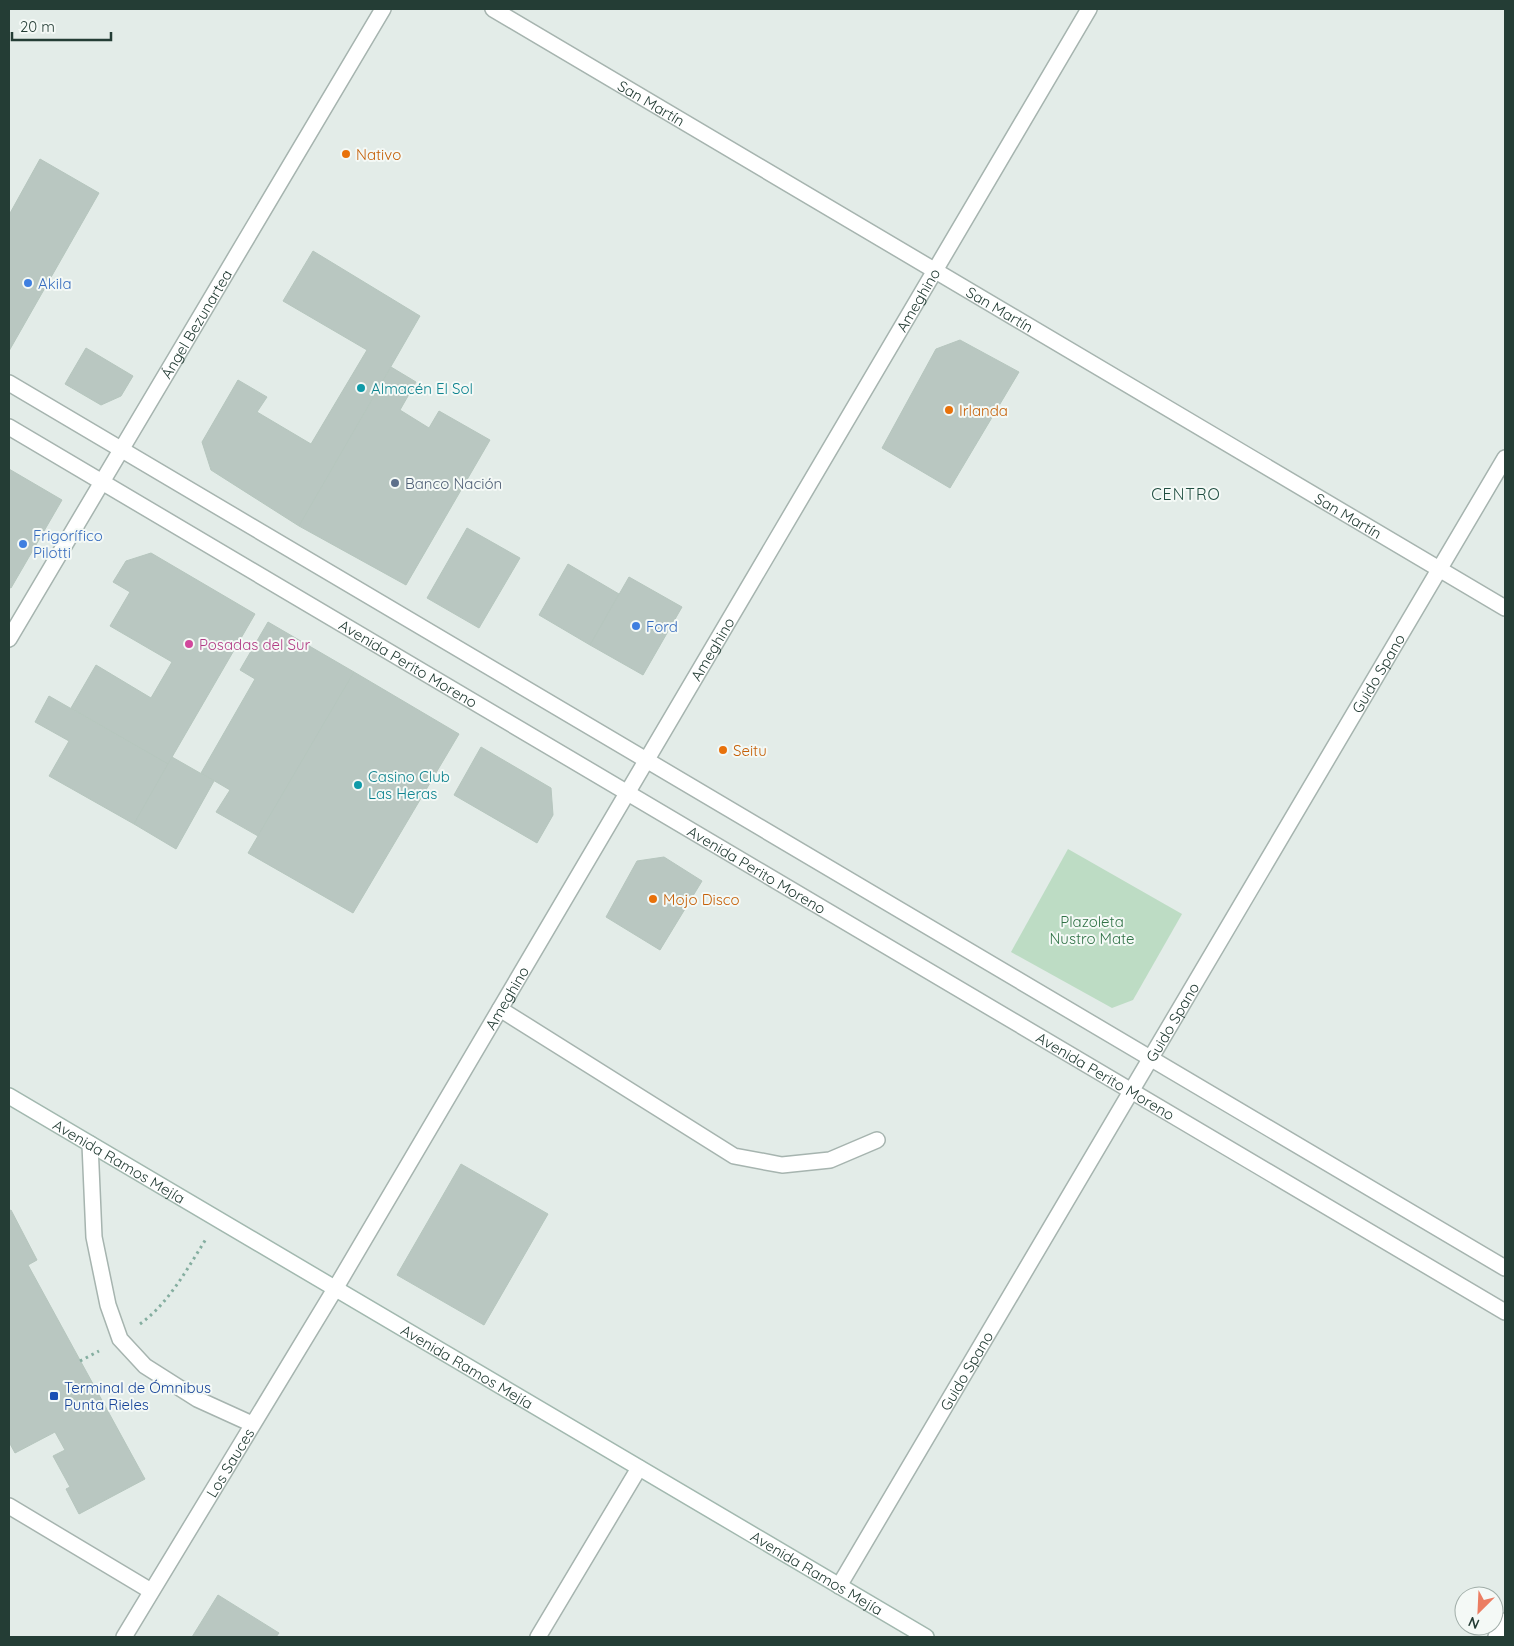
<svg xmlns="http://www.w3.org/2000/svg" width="1514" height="1646" viewBox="0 0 1514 1646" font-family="Quicksand,sans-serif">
<rect width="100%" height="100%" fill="#e3ece8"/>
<!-- green -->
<path fill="#bddcc4" d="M1068,849L1182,914L1133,1000L1112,1008L1011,952Z"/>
<!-- building -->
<g fill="#b9c7c1" stroke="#b6c6be">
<path d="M40,159L99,193L9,351V215Z"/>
<path d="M313,251L420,316L299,526L211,470L202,442L238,380L267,397L257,412L311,444L367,350L283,301Z"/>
<path d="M960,340L1019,372L950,488L882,448L936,349Z"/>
<path d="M86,348L133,376L121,396L101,405L65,384Z"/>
<path d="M391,367L416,382L400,410L429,428L439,411L490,440L406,585L299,526Z"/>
<path d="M9,469L62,500L11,588L9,587Z"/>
<path d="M467,528L520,558L479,628L427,598Z"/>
<path d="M151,553L255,614L168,764L71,708L96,665L151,698L172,662L110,626L130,592L113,582L126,561Z"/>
<path d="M568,564L619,594L590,645L539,615Z"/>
<path d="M629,577L682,607L643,675L590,645Z"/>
<path d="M268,622L354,672L258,836L216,812L230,790L201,773L255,679L240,670Z"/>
<path d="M354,672L459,734L353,913L248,853Z"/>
<path d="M49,696L168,764L134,824L49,776L69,741L35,722Z"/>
<path d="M481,747L551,788L553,815L537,843L454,795Z"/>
<path d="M172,757L214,781L176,849L134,824Z"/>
<path d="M664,857L702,881L660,950L606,917L637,861Z"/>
<path d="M461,1164L548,1214L484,1325L397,1275Z"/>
<path d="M11,1210L37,1260L28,1265L145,1479L79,1514L66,1489L70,1487L53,1456L65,1450L55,1432L15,1453L9,1442V1211Z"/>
<path d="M218,1595L279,1633L276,1637H192Z"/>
</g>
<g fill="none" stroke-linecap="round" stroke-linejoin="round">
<!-- service casing -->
<g stroke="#a6b4af" stroke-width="18">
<g id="service">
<path d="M500,1009L734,1156L782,1165L830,1160L877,1140"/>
<path d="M90,1144L94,1237L108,1305L120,1339L145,1366L197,1399L252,1424"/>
<path d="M9,1506L151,1591"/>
</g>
</g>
<!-- minor casing -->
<g stroke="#a6b4af" stroke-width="18">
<g id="minor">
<path id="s1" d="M493,9L1505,608"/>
<path d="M9,639L102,482"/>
<path id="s2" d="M839,1586L1505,458"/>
<path id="s3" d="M124,1637L335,1289L1089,9"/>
<path d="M538,1637L639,1468"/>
<path d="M1496,1637L1505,1621"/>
</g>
</g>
<!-- tertiary casing -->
<g stroke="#a6b4af" stroke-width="18">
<g id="tertiary">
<path d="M9,383L1505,1268"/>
<path id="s4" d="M9,427L1505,1312"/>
<path id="s5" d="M102,482L383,9"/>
</g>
</g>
<!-- secondary casing -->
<g stroke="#a2b8af" stroke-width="18">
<g id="secondary">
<path id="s6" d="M9,1096L926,1637"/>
</g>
</g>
<!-- path -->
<g stroke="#85aea0" stroke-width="3" stroke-dasharray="2.5 4" stroke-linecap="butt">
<path d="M140,1324C169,1303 187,1269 206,1239"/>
<path d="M80,1361L99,1351"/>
</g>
<!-- service -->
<use href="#service" stroke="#fff" stroke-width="15"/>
<!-- minor -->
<use href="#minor" stroke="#fff" stroke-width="15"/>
<!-- tertiary -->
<use href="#tertiary" stroke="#fff" stroke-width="15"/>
<!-- secondary -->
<use href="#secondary" stroke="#fff" stroke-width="15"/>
</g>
<!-- markers -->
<g fill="#e8710a" stroke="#f4f9f6" stroke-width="2">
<circle cx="346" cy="154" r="5"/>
<circle cx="949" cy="410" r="5"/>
<circle cx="723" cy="750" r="5"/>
<circle cx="653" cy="899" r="5"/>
</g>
<g fill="#3f7fe0" stroke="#f4f9f6" stroke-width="2">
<circle cx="28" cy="283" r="5"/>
<circle cx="23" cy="544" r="5"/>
<circle cx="636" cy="626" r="5"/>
</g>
<g fill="#0f9aa8" stroke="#f4f9f6" stroke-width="2">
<circle cx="361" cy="388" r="5"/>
<circle cx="358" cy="785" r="5"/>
</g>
<circle fill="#5c6f8a" stroke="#f4f9f6" stroke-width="2" cx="395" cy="483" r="5"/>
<circle fill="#d1479c" stroke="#f4f9f6" stroke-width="2" cx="189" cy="644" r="5"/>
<rect fill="#1a4fb4" stroke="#f4f9f6" stroke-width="2" x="49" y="1391" width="10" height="10" rx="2.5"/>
<g text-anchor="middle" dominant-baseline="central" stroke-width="4" stroke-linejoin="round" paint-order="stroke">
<!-- street labels -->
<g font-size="15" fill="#243d35" stroke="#f4f9f6">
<text stroke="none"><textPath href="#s1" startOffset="184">San Martín</textPath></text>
<text stroke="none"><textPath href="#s3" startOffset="1555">Ameghino</textPath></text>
<text stroke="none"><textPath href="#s1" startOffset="589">San Martín</textPath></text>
<text stroke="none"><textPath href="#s5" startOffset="184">Ángel Bezunartea</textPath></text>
<text stroke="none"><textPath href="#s1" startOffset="994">San Martín</textPath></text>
<text stroke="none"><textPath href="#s3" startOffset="1150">Ameghino</textPath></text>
<text stroke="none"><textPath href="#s4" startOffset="464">Avenida Perito Moreno</textPath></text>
<text stroke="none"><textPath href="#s2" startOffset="1060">Guido Spano</textPath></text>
<text stroke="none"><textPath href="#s4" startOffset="869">Avenida Perito Moreno</textPath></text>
<text stroke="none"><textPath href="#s3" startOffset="745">Ameghino</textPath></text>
<text stroke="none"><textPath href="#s2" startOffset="655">Guido Spano</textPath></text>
<text stroke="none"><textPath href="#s4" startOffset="1274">Avenida Perito Moreno</textPath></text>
<text stroke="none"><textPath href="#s6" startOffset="128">Avenida Ramos Mejía</textPath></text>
<text stroke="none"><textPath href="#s6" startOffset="532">Avenida Ramos Mejía</textPath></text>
<text stroke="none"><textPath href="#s2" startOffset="250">Guido Spano</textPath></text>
<text stroke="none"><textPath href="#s3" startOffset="204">Los Sauces</textPath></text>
<text stroke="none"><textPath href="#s6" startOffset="938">Avenida Ramos Mejía</textPath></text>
</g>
<!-- food labels -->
<g font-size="15" fill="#c56008" stroke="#f4f9f6" text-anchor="start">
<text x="356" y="154">Nativo</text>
<text x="959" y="410">Irlanda</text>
<text x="733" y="750">Seitu</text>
<text x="663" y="899">Mojo Disco</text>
</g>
<!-- shop labels -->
<g font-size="15" fill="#366cbe" stroke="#f4f9f6" text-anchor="start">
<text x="38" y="283">Akila</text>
<text x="33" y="535">Frigorífico<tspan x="33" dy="17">Pilotti</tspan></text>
<text x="646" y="626">Ford</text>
</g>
<!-- culture labels -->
<g font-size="15" fill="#0d838f" stroke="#f4f9f6" text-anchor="start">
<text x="371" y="388">Almacén El Sol</text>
<text x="368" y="776">Casino Club<tspan x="368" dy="17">Las Heras</tspan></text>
</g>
<!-- service labels -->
<g font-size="15" fill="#4e5e75" stroke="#f4f9f6" text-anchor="start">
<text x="405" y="483">Banco Nación</text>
</g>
<!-- hotel labels -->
<g font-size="15" fill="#b23c85" stroke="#f4f9f6" text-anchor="start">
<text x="199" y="644">Posadas del Sur</text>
</g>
<!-- park labels -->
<g font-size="15" fill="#307246" stroke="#f4f9f6">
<text x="1092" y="921">Plazoleta<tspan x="1092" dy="17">Nustro Mate</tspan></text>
</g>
<!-- transit labels -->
<g font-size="15" fill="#164399" stroke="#f4f9f6" text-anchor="start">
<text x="64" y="1387">Terminal de Ómnibus<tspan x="64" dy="17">Punta Rieles</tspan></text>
</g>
<!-- neighbourhood labels -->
<g font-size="16" letter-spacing="1" fill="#204e41" stroke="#f4f9f6">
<text x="1186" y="494">CENTRO</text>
</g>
</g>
<!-- border -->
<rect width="1514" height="1646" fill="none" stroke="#243d35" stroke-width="20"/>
<!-- north arrow -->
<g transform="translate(1479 1611) rotate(204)"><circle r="24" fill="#f4f9f6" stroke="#a1aea9"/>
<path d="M0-4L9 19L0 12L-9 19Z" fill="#eb7d62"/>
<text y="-8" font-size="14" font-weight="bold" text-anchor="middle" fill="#243d35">N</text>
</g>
<!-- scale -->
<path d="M12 32v8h99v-8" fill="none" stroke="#243d35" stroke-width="2.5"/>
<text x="20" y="32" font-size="15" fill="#243d35" stroke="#f4f9f6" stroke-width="4" paint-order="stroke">20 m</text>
</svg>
